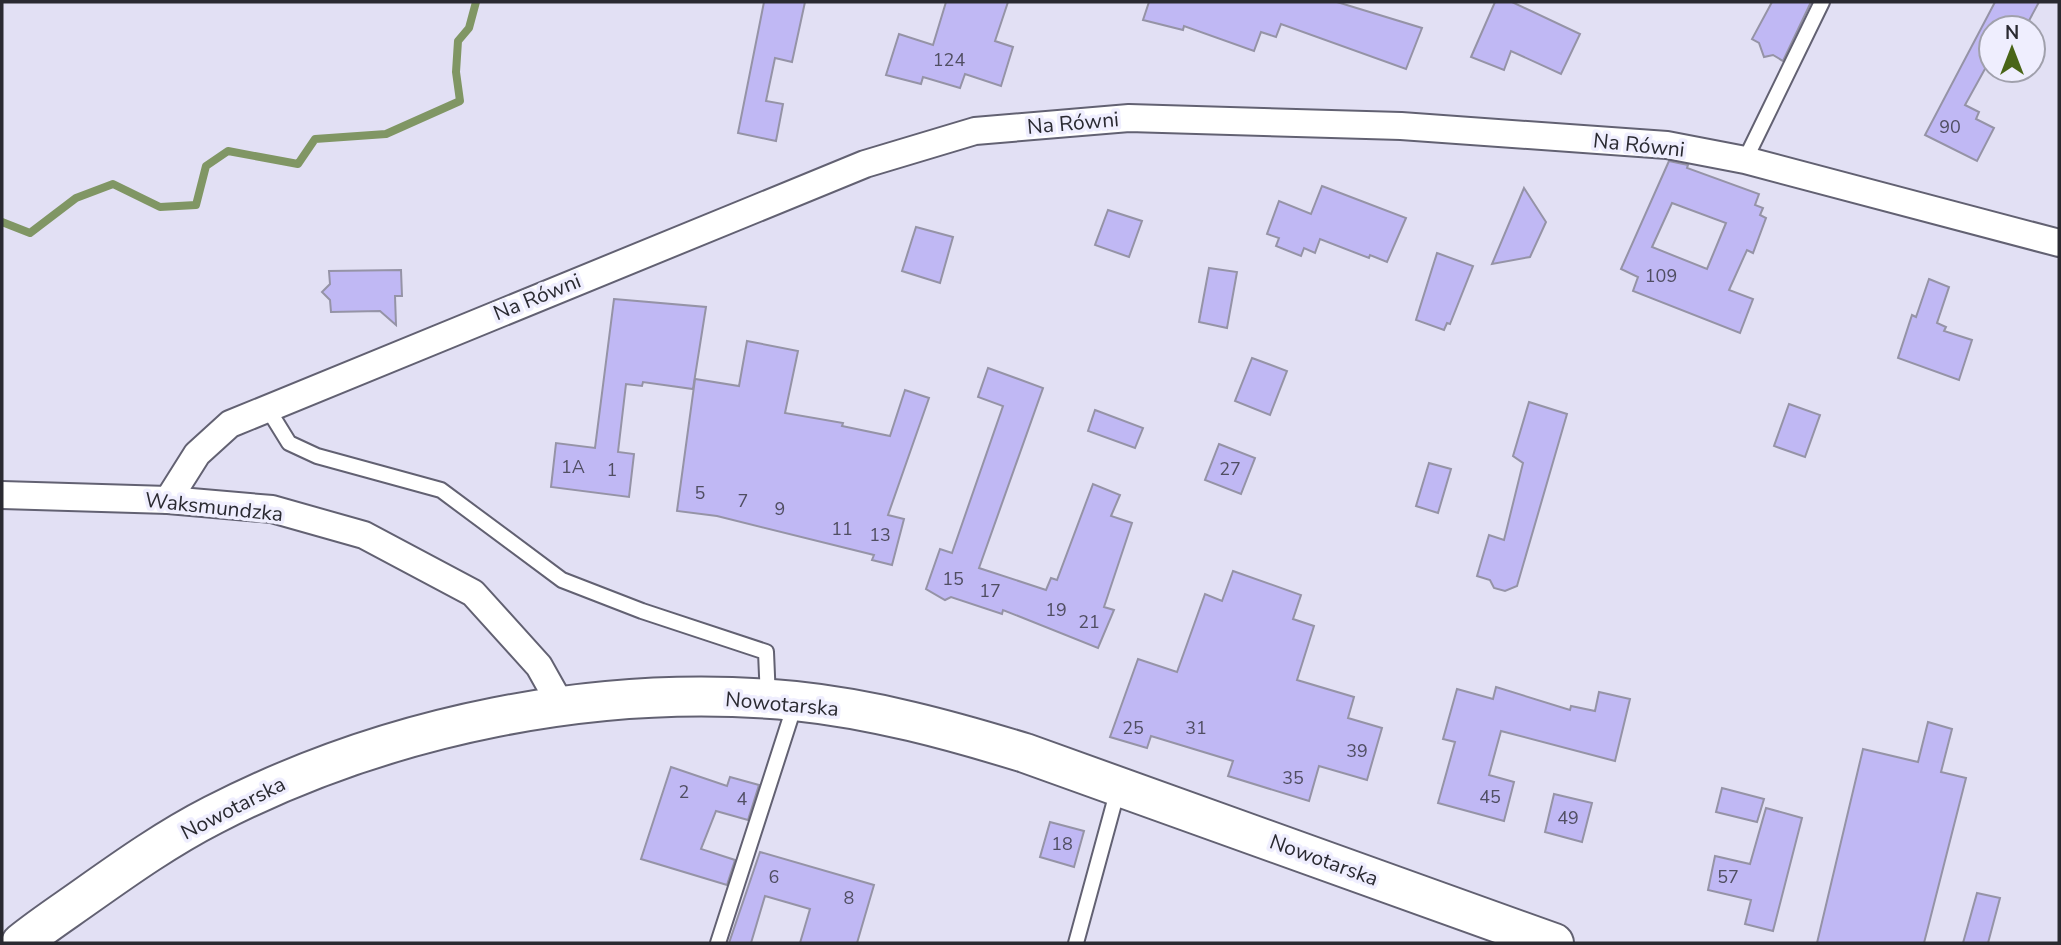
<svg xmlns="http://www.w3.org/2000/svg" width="2061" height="945" viewBox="0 0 2061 945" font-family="'Nunito Sans',sans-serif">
<rect width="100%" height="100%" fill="#e2e0f4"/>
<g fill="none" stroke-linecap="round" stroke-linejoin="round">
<!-- stream -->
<path stroke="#809664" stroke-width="8" d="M2,222L30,233L76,198L113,184L160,207L196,205L206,166L228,151L298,164L315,139L386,134L460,101L456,72L458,41L469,28L476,2"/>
</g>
<!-- building -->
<g fill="#c0b8f4" stroke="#9593a6" stroke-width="2" fill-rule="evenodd">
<path d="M764,2H805L792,62L775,58L766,101L783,104L776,141L738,133Z"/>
<path d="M946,2H1008L995,41L1013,47L1001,86L965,74L960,88L923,77L921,84L886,75L899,34L933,45Z"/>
<path d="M1149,2H1337L1422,28L1406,69L1281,24L1276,37L1261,32L1254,51L1184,26L1183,30L1143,20Z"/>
<path d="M1495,2H1512L1580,34L1561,74L1511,51L1504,70L1471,57Z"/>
<path d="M1772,2H1811L1783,61L1773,55L1764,57L1759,43L1752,39Z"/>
<path d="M1995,2H2039L2025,28H1991V58L1965,105L1979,112L1976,119L1994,128L1977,161L1925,135Z"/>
<path d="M1669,161L1688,165L1687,168L1759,194L1755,205L1763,208L1760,215L1766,218L1753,253L1747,250L1729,290L1753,299L1740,333L1633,291L1638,277L1621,269ZM1672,203L1726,223L1707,269L1652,247Z"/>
<path d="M1322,186L1406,218L1387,262L1370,255L1369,258L1320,239L1315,253L1304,248L1301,256L1276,246L1279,238L1267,234L1279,201L1311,214Z"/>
<path d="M1524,188L1546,222L1530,257L1492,264Z"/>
<path d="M1108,210L1142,221L1129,257L1095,245Z"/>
<path d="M916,227L953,237L940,283L902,271Z"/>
<path d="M1437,253L1473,266L1450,324L1447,323L1444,330L1416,320Z"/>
<path d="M1209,268L1237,272L1227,328L1199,322Z"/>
<path d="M401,270L402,296H395L396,325L380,311L331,312L330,300L322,292L330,284L329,271Z"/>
<path d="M1929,279L1949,287L1937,323L1946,327L1944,331L1972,340L1959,380L1898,358L1912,315L1916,317Z"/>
<path d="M614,299L706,307L693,389L643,382L642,386L626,384L618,452L634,454L629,497L551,487L556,443L595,448Z"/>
<path d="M747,341L798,351L785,413L843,423L842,426L890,436L905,390L929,398L888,515L904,519L892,565L872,560L874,555L717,516L677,511L695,379L739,386Z"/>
<path d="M1252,358L1287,371L1270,415L1235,401Z"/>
<path d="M988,368L1043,388L979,568L1046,590L1051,578L1057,580L1093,484L1120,495L1111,516L1132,523L1104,607L1114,610L1098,648L1003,610L1002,614L951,597L945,600L926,589L940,549L952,553L1003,406L978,397Z"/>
<path d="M1529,402L1567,414L1517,586L1505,591L1494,588L1490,580L1477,576L1489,535L1504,540L1523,463L1513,456Z"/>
<path d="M1789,404L1820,415L1805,457L1774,446Z"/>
<path d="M1095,410L1143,428L1135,448L1088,431Z"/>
<path d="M1219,444L1255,458L1241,494L1205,480Z"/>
<path d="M1429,463L1451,469L1438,513L1416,506Z"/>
<path d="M1233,571L1301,595L1293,619L1314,626L1297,680L1354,697L1348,718L1382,728L1367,780L1319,766L1309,801L1228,776L1233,761L1151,736L1147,748L1110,737L1138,659L1177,672L1205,594L1222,601Z"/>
<path d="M1496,687L1570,710L1571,706L1595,711L1599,692L1630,699L1615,761L1501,731L1489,775L1514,782L1504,821L1438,803L1455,742L1443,739L1457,689L1493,699Z"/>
<path d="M1928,722L1952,729L1941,772L1966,778L1924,943H1817L1863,749L1918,762Z"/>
<path d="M671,767L727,786L730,777L759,785L748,820L716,811L701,849L735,860L727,885L641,859Z"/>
<path d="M1722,788L1764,799L1757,822L1716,812Z"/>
<path d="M1554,794L1592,803L1582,842L1545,832Z"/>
<path d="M1766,808L1802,818L1773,931L1745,924L1751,900L1708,890L1715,856L1750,864Z"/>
<path d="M1050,822L1084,831L1074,867L1040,857Z"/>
<path d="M760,852L874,885L857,943H800L810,909L765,896L751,943H729Z"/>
<path d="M1977,893L2000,898L1988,943H1963Z"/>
</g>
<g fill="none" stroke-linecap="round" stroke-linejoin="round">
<!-- lane casing -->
<g stroke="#626172" stroke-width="18">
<g id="lane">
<path d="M1745,160L1822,2"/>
<path d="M268,409L289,443L317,456L441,490L562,580L642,611L766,652L768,699"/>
<path d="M718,943L796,701"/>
<path d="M1076,943L1118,789"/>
</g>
</g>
<!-- street casing -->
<g stroke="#626172" stroke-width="30">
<g id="street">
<path d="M2,495L168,500L272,509L364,535L473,593L539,666L562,707"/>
<path d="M168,500L197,454L230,424L865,164L975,131L1129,118L1401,126L1667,145L1745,160L2059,243"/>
</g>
</g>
<!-- secondary casing -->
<g stroke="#626172" stroke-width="42">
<path id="secondary" d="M21,943C42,926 65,911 86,896C127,867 168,838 213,815C388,725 598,682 795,701C873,709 950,730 1025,753L1554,943"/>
</g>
<!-- lane -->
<use href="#lane" stroke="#fff" stroke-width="14"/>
<!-- street -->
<use href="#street" stroke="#fff" stroke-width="26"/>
<!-- secondary -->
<use href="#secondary" stroke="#fff" stroke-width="38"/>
</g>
<g text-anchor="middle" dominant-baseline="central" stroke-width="7" stroke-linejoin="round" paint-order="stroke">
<!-- number labels -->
<g font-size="18" fill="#504e62">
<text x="949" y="60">124</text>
<text x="1950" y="127">90</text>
<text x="1661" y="276">109</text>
<text x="573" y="467">1A</text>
<text x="1230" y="469">27</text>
<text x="612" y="470">1</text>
<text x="700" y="493">5</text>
<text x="743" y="501">7</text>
<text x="780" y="509">9</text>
<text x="842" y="529">11</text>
<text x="880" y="535">13</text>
<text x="953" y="579">15</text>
<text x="990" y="591">17</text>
<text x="1056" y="610">19</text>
<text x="1089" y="622">21</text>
<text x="1133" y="728">25</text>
<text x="1196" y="728">31</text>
<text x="1357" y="751">39</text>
<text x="1293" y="778">35</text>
<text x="684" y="792">2</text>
<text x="1490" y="797">45</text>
<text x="742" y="799">4</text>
<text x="1568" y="818">49</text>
<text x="1062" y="844">18</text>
<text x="774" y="877">6</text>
<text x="1728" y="877">57</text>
<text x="849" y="898">8</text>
</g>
<!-- street labels -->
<g font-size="21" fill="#2a2a31" stroke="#efeefe">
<text transform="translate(1073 123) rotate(-5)">Na Równi</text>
<text transform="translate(1639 145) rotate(6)">Na Równi</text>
<text transform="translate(537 297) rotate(-22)">Na Równi</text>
<text transform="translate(214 507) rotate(6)">Waksmundzka</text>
<text transform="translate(782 704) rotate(5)">Nowotarska</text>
<text transform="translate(233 808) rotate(-27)">Nowotarska</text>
<text transform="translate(1324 860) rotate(20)">Nowotarska</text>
</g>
</g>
<!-- border -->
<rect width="2061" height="945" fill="none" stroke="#2a2a31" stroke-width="7"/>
<!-- north arrow -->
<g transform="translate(2012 49)"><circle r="33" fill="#efeefe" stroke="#a0a0ac" stroke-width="2"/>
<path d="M0-5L12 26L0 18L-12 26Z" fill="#496517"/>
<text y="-10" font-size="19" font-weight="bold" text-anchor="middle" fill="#2a2a31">N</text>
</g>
</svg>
